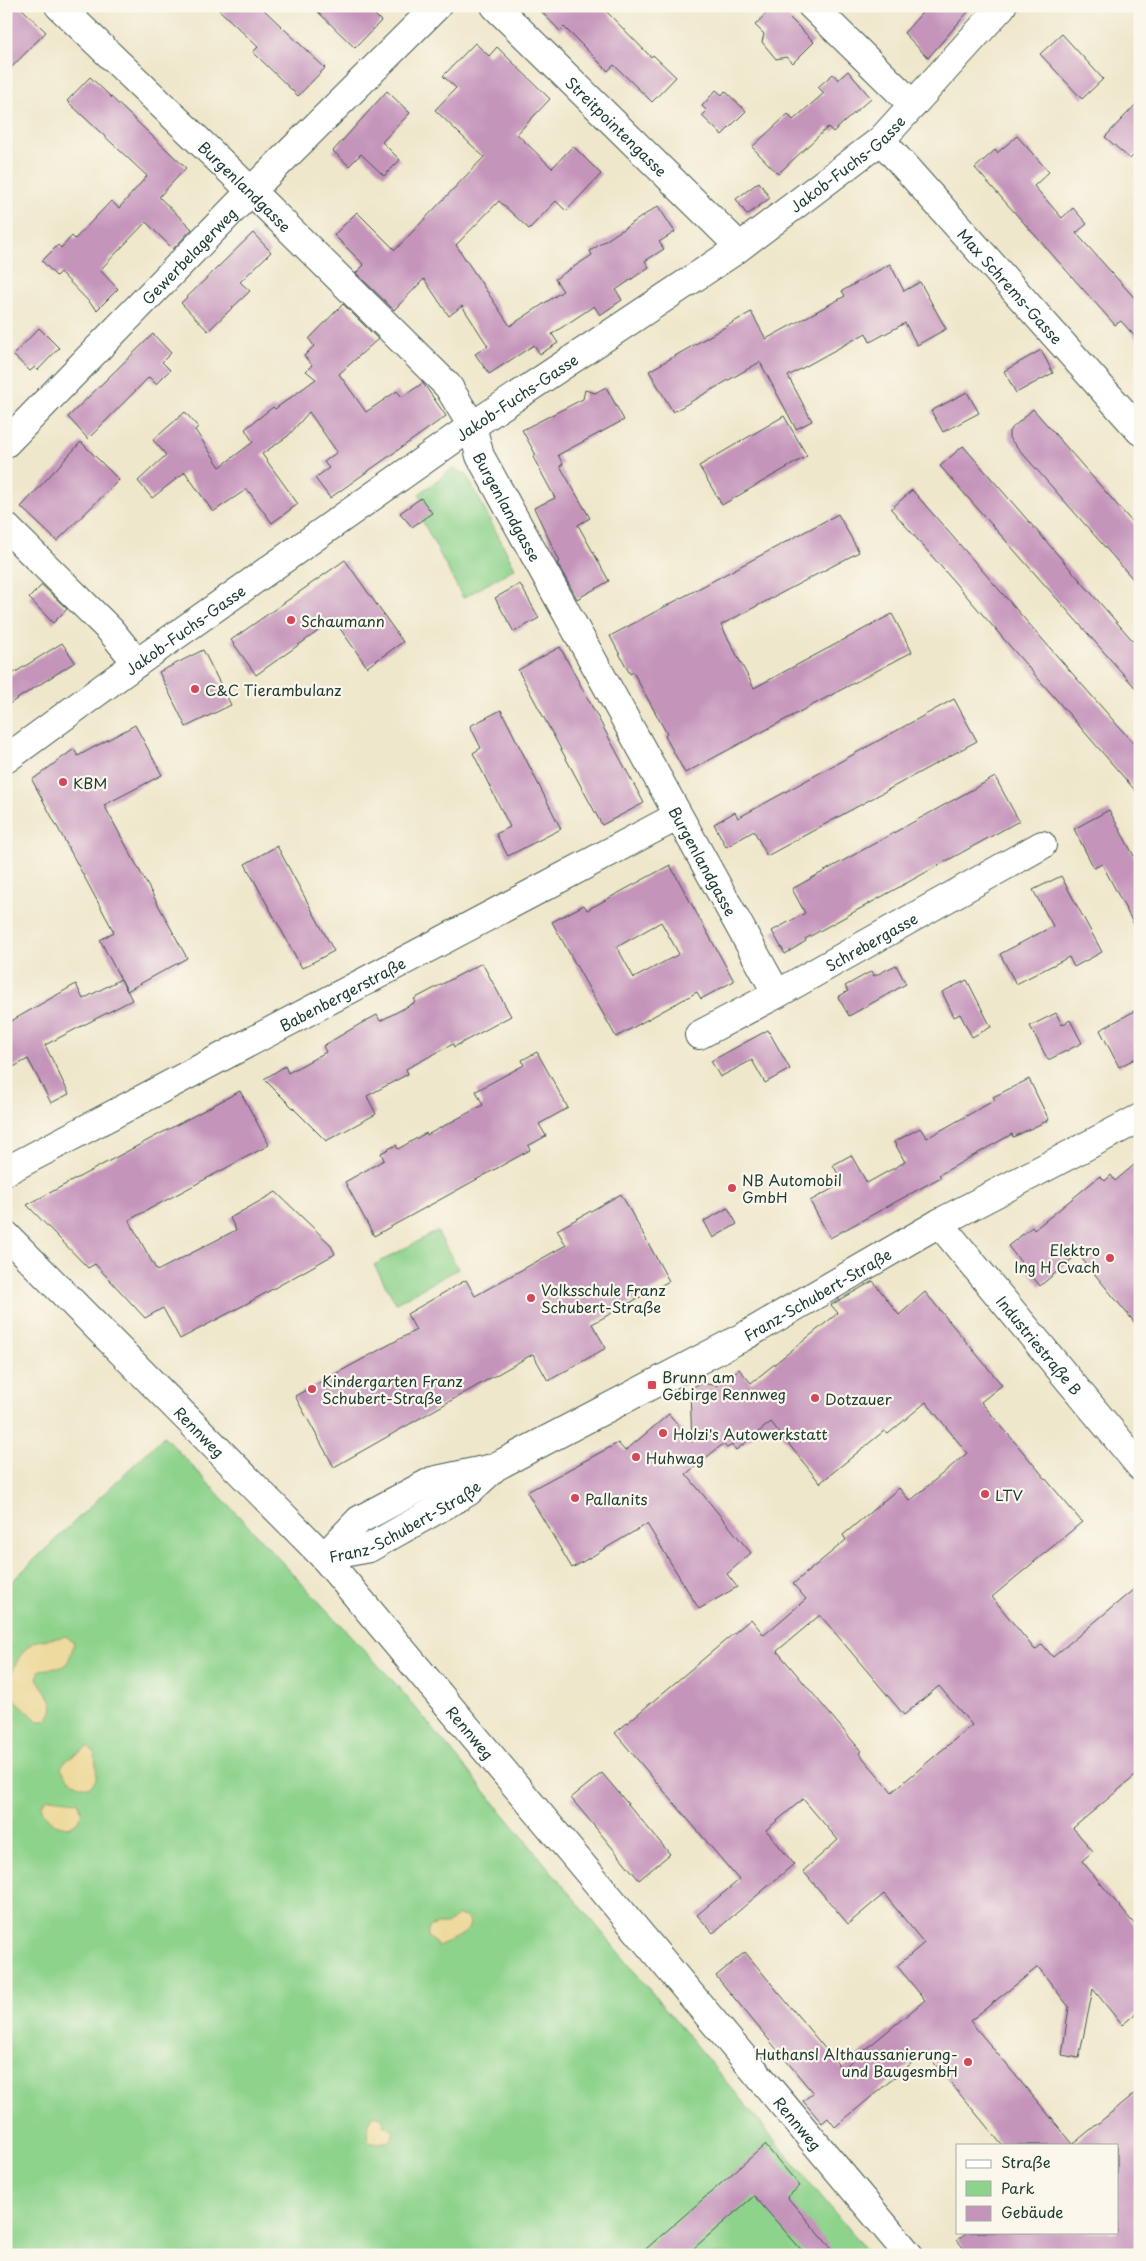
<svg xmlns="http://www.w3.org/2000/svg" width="1146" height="2261" viewBox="0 0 1146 2261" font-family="'Playpen Sans',sans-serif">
<rect width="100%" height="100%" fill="#fbf7ec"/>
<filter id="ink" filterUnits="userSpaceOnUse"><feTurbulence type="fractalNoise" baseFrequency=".02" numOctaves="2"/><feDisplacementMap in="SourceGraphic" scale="10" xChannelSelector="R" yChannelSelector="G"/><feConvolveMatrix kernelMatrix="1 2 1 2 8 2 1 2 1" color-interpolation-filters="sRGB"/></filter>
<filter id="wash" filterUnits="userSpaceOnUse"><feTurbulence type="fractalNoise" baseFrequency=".0096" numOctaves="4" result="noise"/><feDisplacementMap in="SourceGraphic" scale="20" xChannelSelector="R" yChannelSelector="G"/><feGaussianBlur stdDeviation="1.12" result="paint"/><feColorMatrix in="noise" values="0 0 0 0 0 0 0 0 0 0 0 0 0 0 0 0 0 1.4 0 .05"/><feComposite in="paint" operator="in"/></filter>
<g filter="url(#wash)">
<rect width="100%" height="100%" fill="#efe7cb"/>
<!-- green -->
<g fill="#8ed38c" stroke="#568860">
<path d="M452,469L466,474L515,568L463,598L422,520L431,513L419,494Z"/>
<path d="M437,1231L458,1269L396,1303L374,1265Z"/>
<path d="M164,1436L394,1682L870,2255H6V1587Z"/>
</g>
<!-- sand -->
<g fill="#eeda9e" stroke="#868c69">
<path d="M66,1636L74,1643C66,1673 66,1666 40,1670L37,1678C45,1695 62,1703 46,1721H37C29,1710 10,1698 6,1688C13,1672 18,1650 35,1642C41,1639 57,1639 66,1636Z"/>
<path d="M88,1747L95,1754L97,1778L90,1787C78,1787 65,1778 61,1767L68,1759Z"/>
<path d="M48,1798L78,1801L82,1813L77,1822L69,1827C54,1826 45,1820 41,1805Z"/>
<path d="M458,1915L466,1917L470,1924L467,1931L460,1936L438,1946L427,1936L429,1927L438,1924H447Z"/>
<path d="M379,2115L384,2121V2126H388L394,2132L390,2141L379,2143L368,2141C366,2132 368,2124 373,2116Z"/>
</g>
<g id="blocks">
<!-- building -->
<g fill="#c594bb" fill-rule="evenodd">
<path d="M12,6H19L46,32L6,73V12Z"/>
<path d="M215,6H260L325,68L298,96L253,52L258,47Z"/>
<path d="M312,6H366L381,21L355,48Z"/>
<path d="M536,6H601L651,57L653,55L676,77L652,102L614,65L608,71L564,27L560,31Z"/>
<path d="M773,6H778L814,42L793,63L786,57L776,59L762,42L764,34L755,25Z"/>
<path d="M928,6H973L928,58L904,33Z"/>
<path d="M1062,34L1103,79L1082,99L1040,54Z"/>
<path d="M475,43L489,56L497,47L550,99L517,134L552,168L573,146L601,174L566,211L556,201L529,229L499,201L456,245L510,326L563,291L555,279L592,255L590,251L658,206L675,232L659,242L664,249L645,261L649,267L616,290L622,300L600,315L594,306L552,334L558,343L540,354L534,345L489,374L475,354L488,346L462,306L449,316L424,279L394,310L356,273L364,265L334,235L357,212L395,250L484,157L435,110L456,88L443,76Z"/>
<path d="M848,71L871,98L833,132L828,127L778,174L752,147L788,114L793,120L824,93L818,87L833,74L838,80Z"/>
<path d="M90,77L186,168L159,197L192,229L173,249L146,222L100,270L118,289L97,310L60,272L56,276L42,261L58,245L61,248L72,236L75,239L111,201L119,208L147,176L67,101Z"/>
<path d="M716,90L722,95L725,91L746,111L722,135L702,116L707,111L702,106Z"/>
<path d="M387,91L410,113L382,142L400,160L384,176L361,154L349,166L333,151Z"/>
<path d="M1140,100V149L1130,159L1105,137Z"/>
<path d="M1017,136L1049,172L1034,186L1062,218L1073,208L1087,224L1076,233L1140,304V342L1121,321L1115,325L975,168L995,150L997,153Z"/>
<path d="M759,182L770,198L747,215L736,199Z"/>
<path d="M253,233L271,252L240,282L250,291L208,331L181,303Z"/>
<path d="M890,264L904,291L920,282L946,329L917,345L905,323L870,342L866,333L788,376L812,421L796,429L760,362L673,412L649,371L751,312L766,339L845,296L842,291Z"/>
<path d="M343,304L378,339L339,374L366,412L397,391L402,397L423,383L446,416L330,498L315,478L329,468L324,462L337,452L309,412L288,436L262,454L298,504L272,523L247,489L213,512L185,472L152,498L138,481L166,455L153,440L185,412L198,427L195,430L220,467L253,442L245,429L273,407L275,409L316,379L306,371L312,365L304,356L314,346L309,339Z"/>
<path d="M39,328L59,348L38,370L35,367L30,371L13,355Z"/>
<path d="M153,334L171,353L162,362L170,370L156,384L149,377L88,439L68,417Z"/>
<path d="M1041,350L1053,373L1016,393L1004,371Z"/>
<path d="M606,387L624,420L558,455L563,464L560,466L590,518L578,525L609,581L577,599L557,563L560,562L534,508L555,498L533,457L536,455L522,430L583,399L585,390L595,393Z"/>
<path d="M967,392L979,413L943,432L931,411Z"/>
<path d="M1033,409L1140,531V587L1009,438V431Z"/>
<path d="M784,416L807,456L722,505L699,466Z"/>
<path d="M81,442L119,480L57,541L21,507Z"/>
<path d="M963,446L1140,649V693L940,466Z"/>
<path d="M912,490L1140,751V796L891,509Z"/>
<path d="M421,498L432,513L412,527L400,513Z"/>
<path d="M838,514L859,552L721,625L754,688L892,614L912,652L685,773L665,736L667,734L633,672L630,674L610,636Z"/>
<path d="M345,560L403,642L367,667L334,620L256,675L231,640Z"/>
<path d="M520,584L539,618L514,632L495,598Z"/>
<path d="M42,585L67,609L53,623L29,598Z"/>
<path d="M62,643L75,662L6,706V678Z"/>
<path d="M560,647L644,803L602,825L518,670Z"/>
<path d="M203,650L231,705L186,727L159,672Z"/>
<path d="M954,699L977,741L767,856L754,831L726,847L714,824L735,812L738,818Z"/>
<path d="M501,710L561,829L508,856L496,834L510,827L473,753L481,748L470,726Z"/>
<path d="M135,725L162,775L104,805L187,958L127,991L100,940L114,932L32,780L74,749L78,756Z"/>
<path d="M995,777L1019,821L805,939L806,941L785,954L772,931L805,913L792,889Z"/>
<path d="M1109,810L1140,867V936L1102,864L1094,868L1074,829Z"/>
<path d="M277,846L334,951L302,968L245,864Z"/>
<path d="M670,865L734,981L701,999L697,992L616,1037L552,922L584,905L587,910ZM661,922L679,954L634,978L617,947Z"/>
<path d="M1061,876L1102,952L1074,967L1069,957L1016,984L1000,954L1053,926L1033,890Z"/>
<path d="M482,963L511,1016L454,1047L453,1044L406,1069L408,1074L367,1096L376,1114L326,1141L264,1079L285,1066L288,1073L326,1052L323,1046L360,1024L377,1015L380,1021L416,1002L414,999Z"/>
<path d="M896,965L906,984L849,1016L838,997L848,991L845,986L872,971L874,976Z"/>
<path d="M121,979L132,1000L45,1045L69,1094L51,1103L28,1059L6,1071V1024L76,984L83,999Z"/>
<path d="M967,980L991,1027L972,1037L960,1014L954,1017L942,992Z"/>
<path d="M1140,1008V1056L1119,1067L1100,1030Z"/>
<path d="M1056,1013L1062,1025L1070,1020L1082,1043L1048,1060L1030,1026Z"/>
<path d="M768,1030L790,1069L765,1083L752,1060L720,1077L711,1061Z"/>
<path d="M537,1052L568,1108L539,1124L546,1136L528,1146L530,1150L374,1236L345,1182L384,1160L381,1153L396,1145L398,1149L426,1133L427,1135L483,1105L476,1091L524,1065L522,1060Z"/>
<path d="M1029,1079L1049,1120L1013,1137L1012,1134L939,1175L941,1177L830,1238L810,1201L843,1183L833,1165L851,1155L867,1183L905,1162L894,1142L920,1128L927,1138L995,1100L993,1097Z"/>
<path d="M240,1091L269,1145L129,1220L157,1271L236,1230L230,1218L276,1192L330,1244L335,1254L246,1304L180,1339L163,1308L145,1318L95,1264L88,1268L27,1205Z"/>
<path d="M1140,1160V1329L1078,1254L1040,1286L1008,1246L1032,1227L1034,1230L1100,1176L1105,1181L1111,1175L1115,1181Z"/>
<path d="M621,1194L669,1281L592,1324L606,1348L548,1381L533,1354L334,1467L295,1396L416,1330L407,1314L466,1280L475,1296L566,1245L557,1230Z"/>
<path d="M728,1208L737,1224L713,1238L704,1221Z"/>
<path d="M873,1281L899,1315L925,1292L1002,1385L981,1402L1082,1522L992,1597L1035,1650L1042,1644L1053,1657L1140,1584V1772L1073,1828L1093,1851L1082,1861L1140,1931V2010L1122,2025L1093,1989L1079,2058L1062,2055L1069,2007L1038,1967L970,2021L1073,2144L1140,2089V2255H969L957,2240L967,2232H1117V2145H1002L925,2052L835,2127L828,2118L822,2123L803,2101L813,2093L716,1976L745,1952L842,2069L925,2000L897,1966L924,1943L884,1894L848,1924L803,1871L838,1840L803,1799L766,1830L794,1864L713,1933L697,1915L739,1880L615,1733L751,1619L764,1635L806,1599L793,1584L846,1540L843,1535L899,1488L910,1501L967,1453L926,1402L888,1434L884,1431L820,1483L771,1422L736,1450L732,1445L727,1448L723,1444L686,1474L751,1553L727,1574L737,1587L699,1609L647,1524L572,1568L527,1492L618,1443L625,1451L669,1414L692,1442L690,1391L693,1387L701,1383L718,1386L739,1369L751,1383L838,1313L831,1305ZM820,1615L904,1715L939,1686L972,1725L892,1792L859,1753L861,1751L777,1651Z"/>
<path d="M602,1773L670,1854L639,1880L571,1798Z"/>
<path d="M765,2145L800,2186L787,2197L837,2255H806L754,2196L686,2255H639Z"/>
</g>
</g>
</g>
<g filter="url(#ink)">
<use href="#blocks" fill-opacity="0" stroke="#3e564b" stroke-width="1"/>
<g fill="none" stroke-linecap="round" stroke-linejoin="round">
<!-- street casing -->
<g stroke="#3e564b" stroke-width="30">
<g id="street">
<path id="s1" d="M59,6L251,191L448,386L472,426L480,456L777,994"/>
<path id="s2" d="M495,6L739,246"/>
<path d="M812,6L913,105"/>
<path id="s3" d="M881,140L1140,431"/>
<path id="s4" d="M6,443L251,191L437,6"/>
<path d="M6,527L111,631L137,663"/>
<path id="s5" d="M6,759L137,663L472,426L733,252L881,140L1002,6"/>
<path id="s6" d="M699,1035L777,994L1042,845"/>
<path id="s7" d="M6,1171L678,816"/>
<path id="s8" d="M939,1223L1140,1466"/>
<path id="s9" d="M6,1235L324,1557L909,2255"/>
<path id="s10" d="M324,1557L359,1520L432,1481L493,1468L743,1337L939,1223L1140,1118"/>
<path id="s11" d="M324,1557L369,1548L468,1492L493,1469"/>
</g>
</g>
<!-- street -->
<use href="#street" stroke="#fff" stroke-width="28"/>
</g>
</g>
<!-- markers -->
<g fill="#d1495b" stroke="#fbf7ec" stroke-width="2">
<circle cx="291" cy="620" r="5"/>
<circle cx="195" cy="689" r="5"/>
<circle cx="63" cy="782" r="5"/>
<circle cx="732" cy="1188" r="5"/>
<circle cx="1110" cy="1258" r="5"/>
<circle cx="531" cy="1298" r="5"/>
<rect x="647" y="1380" width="10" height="10" rx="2.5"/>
<circle cx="312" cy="1389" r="5"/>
<circle cx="815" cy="1398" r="5"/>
<circle cx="663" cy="1433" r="5"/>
<circle cx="636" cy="1457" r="5"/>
<circle cx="985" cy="1494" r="5"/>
<circle cx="575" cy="1498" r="5"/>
<circle cx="968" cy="2062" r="5"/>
</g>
<g text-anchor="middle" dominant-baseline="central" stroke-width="4.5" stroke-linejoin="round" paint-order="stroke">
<!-- street labels -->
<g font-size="15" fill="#1f3d34" stroke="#fbf7ec">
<text stroke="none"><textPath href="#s2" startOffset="171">Streitpointengasse</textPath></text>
<text stroke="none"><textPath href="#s5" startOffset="1031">Jakob-Fuchs-Gasse</textPath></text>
<text stroke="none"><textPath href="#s1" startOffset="259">Burgenlandgasse</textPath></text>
<text stroke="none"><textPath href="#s4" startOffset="262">Gewerbelagerweg</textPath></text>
<text stroke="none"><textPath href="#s3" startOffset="195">Max Schrems-Gasse</textPath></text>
<text stroke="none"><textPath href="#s5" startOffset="626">Jakob-Fuchs-Gasse</textPath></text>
<text stroke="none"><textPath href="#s1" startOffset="679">Burgenlandgasse</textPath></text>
<text stroke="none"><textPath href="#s5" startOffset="221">Jakob-Fuchs-Gasse</textPath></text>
<text stroke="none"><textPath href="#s1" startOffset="1084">Burgenlandgasse</textPath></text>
<text stroke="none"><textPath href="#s6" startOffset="196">Schrebergasse</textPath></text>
<text stroke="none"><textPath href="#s7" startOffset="380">Babenbergerstraße</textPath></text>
<text stroke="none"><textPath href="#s10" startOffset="564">Franz-Schubert-Straße</textPath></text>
<text stroke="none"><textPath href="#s8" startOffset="158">Industriestraße B</textPath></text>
<text stroke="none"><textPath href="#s9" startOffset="276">Rennweg</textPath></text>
<text stroke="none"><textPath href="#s11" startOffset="89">Franz-Schubert-Straße</textPath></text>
<text stroke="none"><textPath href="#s9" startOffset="681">Rennweg</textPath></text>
<text stroke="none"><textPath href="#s9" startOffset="1191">Rennweg</textPath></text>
</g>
<!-- poi labels -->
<g font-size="15" fill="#1f3d34" stroke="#fbf7ec" text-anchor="start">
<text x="301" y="620">Schaumann</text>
<text x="205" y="689">C&amp;C Tierambulanz</text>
<text x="73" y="782">KBM</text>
<text x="742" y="1179">NB Automobil<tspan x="742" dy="17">GmbH</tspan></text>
<text x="1100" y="1249" text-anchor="end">Elektro<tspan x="1100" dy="17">Ing H Cvach</tspan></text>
<text x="541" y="1289">Volksschule Franz<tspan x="541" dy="17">Schubert-Straße</tspan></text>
<text x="662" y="1376">Brunn am<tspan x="662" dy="17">Gebirge Rennweg</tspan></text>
<text x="322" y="1380">Kindergarten Franz<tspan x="322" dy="17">Schubert-Straße</tspan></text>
<text x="825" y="1398">Dotzauer</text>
<text x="673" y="1433">Holzi's Autowerkstatt</text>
<text x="646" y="1457">Huhwag</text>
<text x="995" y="1494">LTV</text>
<text x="585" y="1498">Pallanits</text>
<text x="958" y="2053" text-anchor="end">Huthansl Althaussanierung-<tspan x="958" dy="17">und BaugesmbH</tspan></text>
</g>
</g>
<!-- margin -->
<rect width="1146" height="2261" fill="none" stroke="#fbf7ec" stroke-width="25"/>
<!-- legend -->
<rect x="956" y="2144" width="162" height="90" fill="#fbf7ec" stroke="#a3ada2"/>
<rect x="966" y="2160" width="25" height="8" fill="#ffffff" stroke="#a3ada2"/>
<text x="1001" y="2168" font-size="15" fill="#1f3d34">Straße</text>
<rect x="966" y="2181" width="25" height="15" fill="#8ed38c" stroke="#a3ada2"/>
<text x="1001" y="2194" font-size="15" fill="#1f3d34">Park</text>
<rect x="966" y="2206" width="25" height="15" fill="#c594bb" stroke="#a3ada2"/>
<text x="1001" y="2218" font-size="15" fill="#1f3d34">Gebäude</text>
</svg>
